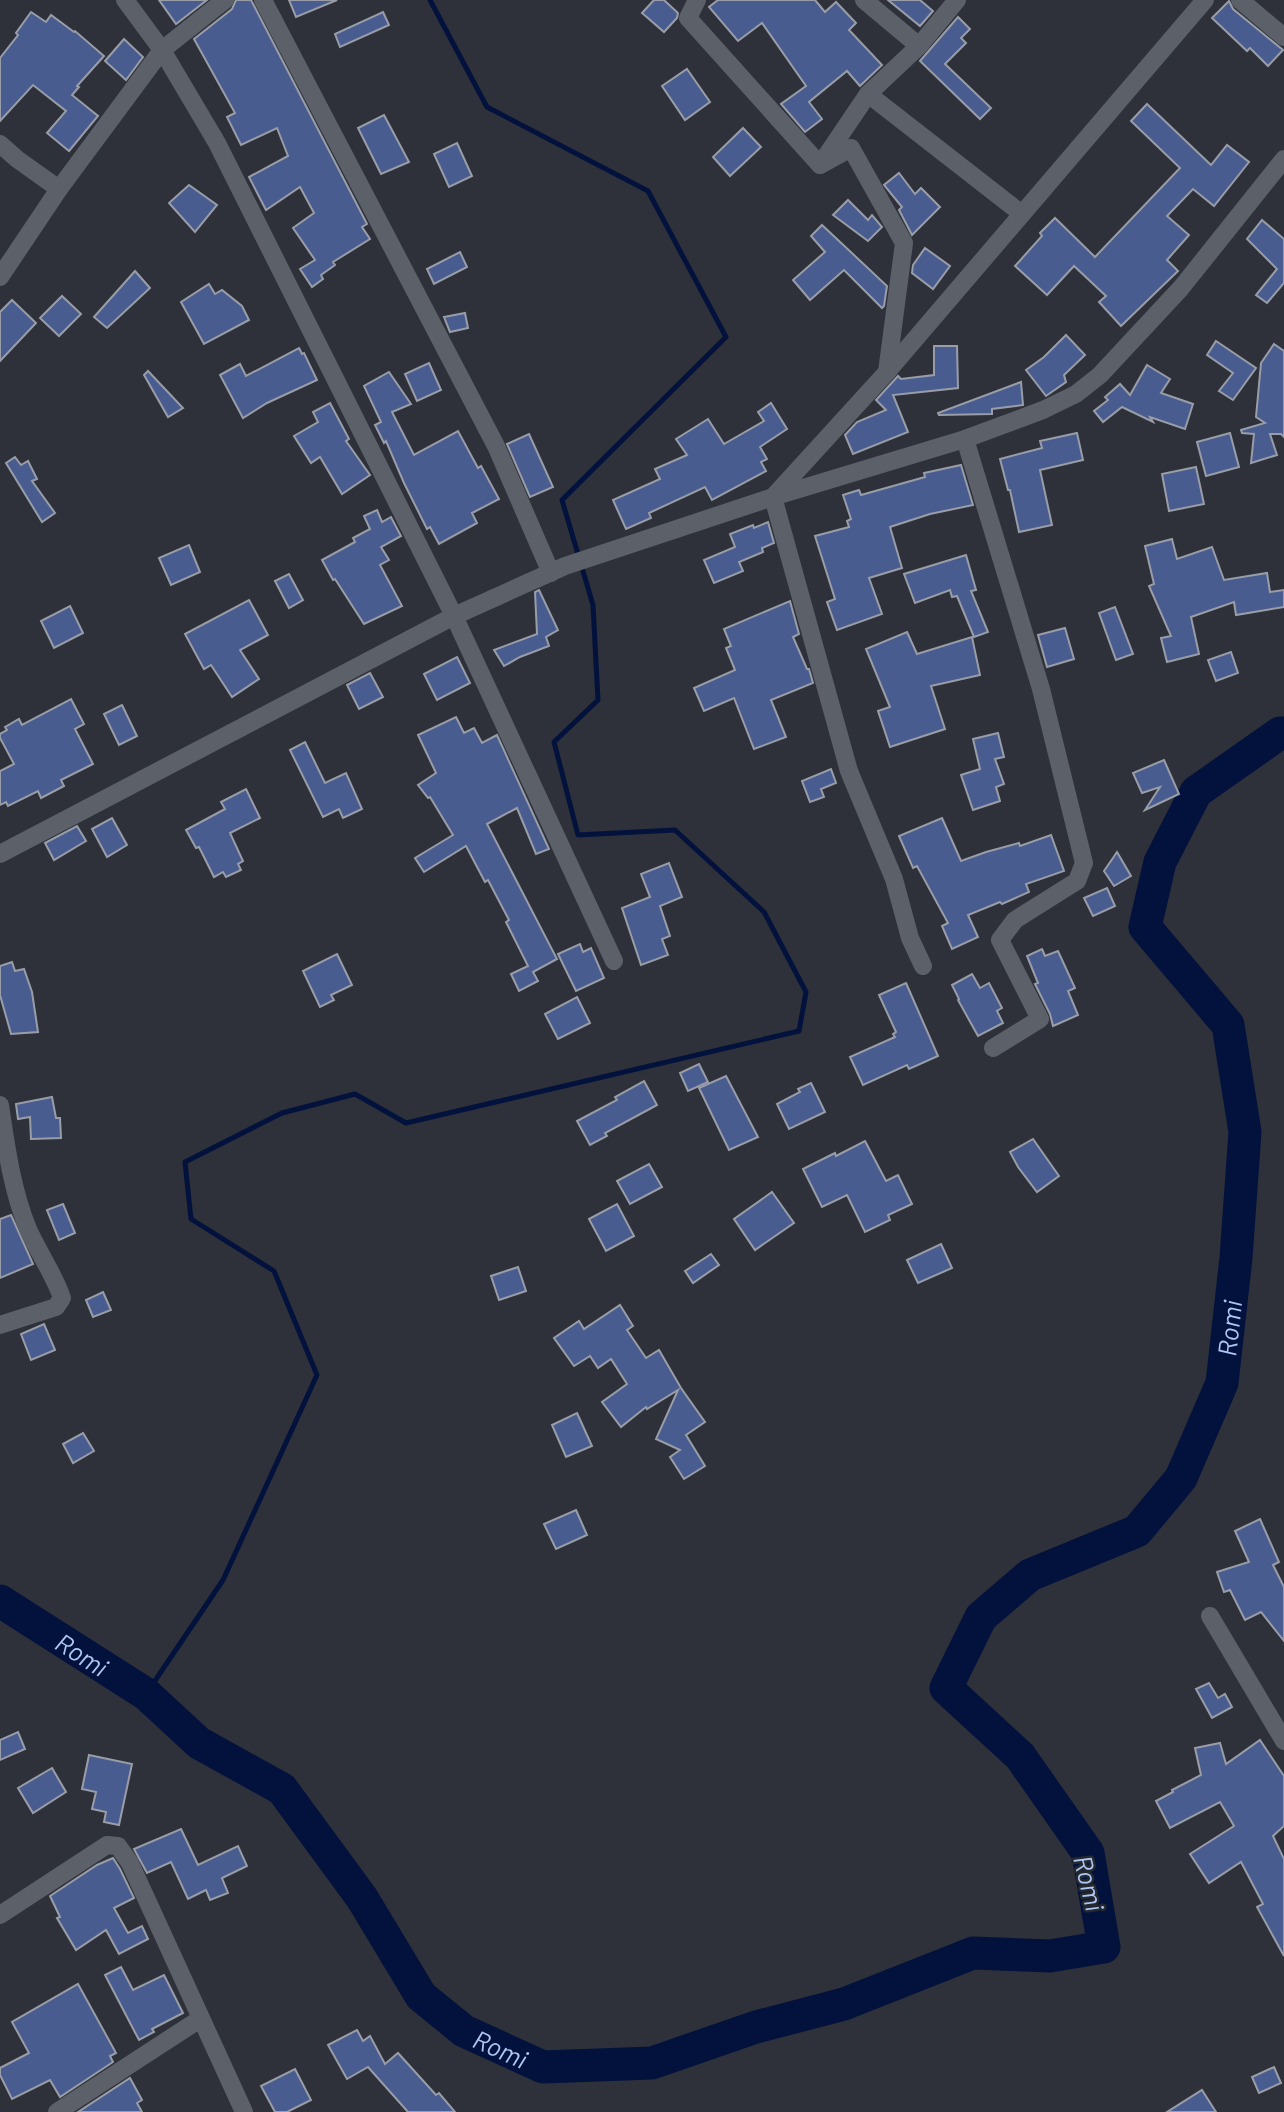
<svg xmlns="http://www.w3.org/2000/svg" width="1284" height="2112" viewBox="0 0 1284 2112" font-family="Barlow,sans-serif">
<rect width="100%" height="100%" fill="#2e3139"/>
<g fill="none" stroke-linecap="round" stroke-linejoin="round">
<!-- stream -->
<path stroke="#02123d" stroke-width="5" d="M146,1694L223,1580L317,1375L274,1271L191,1219L185,1162L282,1113L355,1094L406,1123L799,1031L806,992L764,912L675,830L578,835L554,742L598,700L593,605L562,500L726,337L648,191L487,107L430,0"/>
<!-- river -->
<path stroke="#02123d" stroke-width="33" id="s1" d="M0,1601L146,1694L199,1743L282,1789L362,1898L421,1996L464,2031L543,2067L652,2063L756,2027L844,2004L973,1953L1050,1956L1104,1947L1088,1853L1020,1756L946,1688L981,1617L1030,1575L1137,1531L1181,1478L1222,1383L1236,1258L1245,1132L1228,1025L1145,927L1160,862L1196,792L1280,733H1284"/>
</g>
<!-- building -->
<g fill="#495c8f" stroke="#999da7" stroke-width="2">
<path d="M159,0H207L176,24Z"/>
<path d="M236,0H251L367,224L362,227L370,239L333,262L335,265L321,275L323,279L312,287L300,269L315,260L293,228L314,213L300,187L266,210L249,177L288,156L277,128L241,145L227,117L235,113L194,39L232,9Z"/>
<path d="M289,0H337L296,17Z"/>
<path d="M654,0H664L678,13L677,18L664,32L642,13Z"/>
<path d="M718,0H815L825,12L836,2L856,23L849,30L882,65L860,86L847,71L809,102L822,119L805,132L781,104L806,86L762,23L738,41L709,7Z"/>
<path d="M888,0H920L933,11L920,26Z"/>
<path d="M1229,1L1233,9L1283,50L1268,66L1250,48L1247,51L1212,18Z"/>
<path d="M31,12L46,22L51,15L74,32L75,31L104,56L77,86L79,87L72,95L98,116L69,151L47,133L66,111L33,85L0,121V58L18,35L16,33Z"/>
<path d="M383,12L389,25L340,47L335,34Z"/>
<path d="M958,17L970,29L961,38L966,43L945,64L991,108L980,119L920,61Z"/>
<path d="M124,39L143,57L126,80L105,61Z"/>
<path d="M687,69L710,102L685,120L662,86Z"/>
<path d="M1147,104L1211,165L1227,145L1249,162L1214,206L1193,189L1167,216L1189,235L1167,260L1178,271L1121,326L1099,302L1106,296L1074,266L1047,295L1015,266L1042,236L1040,233L1055,218L1095,257L1180,168L1131,121Z"/>
<path d="M384,115L409,162L381,174L358,128Z"/>
<path d="M743,128L761,147L730,176L713,157Z"/>
<path d="M457,143L472,176L449,187L434,154Z"/>
<path d="M899,173L915,194L921,188L940,207L912,235L899,210L902,207L884,185Z"/>
<path d="M189,185L217,205L195,232L169,203Z"/>
<path d="M848,200L868,220L872,215L882,227L868,241L833,215Z"/>
<path d="M1262,220L1284,239V283L1267,303L1256,295L1277,269L1247,239Z"/>
<path d="M822,225L887,286L884,306L882,308L844,270L810,300L793,280L825,252L811,236Z"/>
<path d="M925,248L950,266L933,289L912,273L913,265Z"/>
<path d="M460,252L467,267L434,284L427,269Z"/>
<path d="M135,271L150,288L107,328L94,317Z"/>
<path d="M209,284L215,294L222,290L242,306L249,320L204,344L181,302Z"/>
<path d="M62,296L81,314L59,336L40,318Z"/>
<path d="M12,300L36,323L0,361V312Z"/>
<path d="M465,313L468,328L450,332L444,317Z"/>
<path d="M1066,335L1085,355L1064,375L1066,382L1046,396L1026,370L1044,357Z"/>
<path d="M1216,341L1256,368L1233,400L1219,391L1233,373L1207,355Z"/>
<path d="M1274,344L1284,351V437L1281,434H1270L1277,455L1251,463L1254,434L1242,433L1241,430L1265,423L1256,417L1261,363Z"/>
<path d="M934,346H957L958,388L893,395L908,432L853,454L845,435L857,422L886,410L876,400L898,376L901,379L934,375Z"/>
<path d="M299,348L302,354L304,353L317,380L267,403L243,418L220,375L240,364L246,376Z"/>
<path d="M429,363L441,390L417,401L405,374Z"/>
<path d="M1147,365L1170,379L1161,393L1193,404L1185,429L1150,417L1153,422L1122,407L1103,422L1094,411L1108,400L1105,397L1120,384L1130,395Z"/>
<path d="M148,371L183,408L168,417L144,375Z"/>
<path d="M389,372L411,404L392,412L414,455L458,431L478,468L481,466L499,499L472,513L477,523L439,544L430,527L427,529L404,483L386,441L384,443L375,425L381,422L364,386Z"/>
<path d="M1021,382L1023,405L992,409V414L939,415L938,413Z"/>
<path d="M330,403L349,439L346,441L370,475L342,494L320,457L311,463L294,436L318,422L313,412Z"/>
<path d="M771,403L787,429L760,447L767,459L761,462L766,471L712,500L705,487L649,513L651,518L626,529L613,500L660,479L655,469L687,455L676,439L708,419L724,444L764,421L758,412Z"/>
<path d="M1077,433L1083,460L1040,470L1052,525L1019,532L1010,490H1008L1000,459L1042,448L1040,441Z"/>
<path d="M1230,433L1239,467L1206,476L1197,442Z"/>
<path d="M529,434L553,487L530,497L507,444Z"/>
<path d="M15,457L21,465L28,461L37,479L32,481L55,513L42,522L6,463Z"/>
<path d="M961,465L973,505L930,514L890,527L902,568L869,578L882,614L837,630L827,602L835,599L815,536L849,527L847,521L851,519L843,495L859,490L861,495L925,477L924,473Z"/>
<path d="M1196,467L1204,504L1169,511L1162,474Z"/>
<path d="M377,510L382,522L391,517L401,536L381,547L389,560L380,565L402,606L364,624L335,579L333,580L322,560L355,542L353,538L370,529L364,516Z"/>
<path d="M768,522L774,543L762,548L763,552L739,562L743,571L714,583L704,560L735,547L730,534L753,525L754,528Z"/>
<path d="M1172,539L1177,559L1212,547L1224,580L1267,573L1270,592L1284,590V607L1236,615L1234,602L1191,617L1199,654L1167,662L1161,638L1171,636L1149,586L1154,584L1145,546Z"/>
<path d="M189,545L200,572L171,585L159,558Z"/>
<path d="M966,555L976,590L971,591L988,632L974,637L957,596L952,597L950,590L915,603L904,574Z"/>
<path d="M289,574L303,600L289,608L275,581Z"/>
<path d="M539,590L558,630L546,637L549,646L520,657L504,666L494,650L537,634L535,592Z"/>
<path d="M249,600L268,635L240,650L259,679L232,697L211,665L204,669L185,634Z"/>
<path d="M790,601L799,634L793,637L807,669H809L813,683L771,700L786,737L754,749L734,698L704,711L694,688L735,670L726,648L731,646L724,629Z"/>
<path d="M70,606L83,633L54,648L41,621Z"/>
<path d="M1115,607L1133,654L1116,660L1099,613Z"/>
<path d="M1065,628L1074,659L1047,667L1038,635Z"/>
<path d="M907,632L917,654L972,637L980,675L931,686L945,729L890,747L878,711L890,707L866,649Z"/>
<path d="M1231,652L1238,673L1216,681L1208,660Z"/>
<path d="M457,657L470,683L437,700L424,674Z"/>
<path d="M370,673L383,697L359,709L347,685Z"/>
<path d="M71,699L84,724L75,729L93,764L61,780L64,786L41,798L38,791L8,806L6,802L0,805V771L14,764L0,738V734L7,730L5,727L19,719L22,725Z"/>
<path d="M122,705L137,736L119,745L104,714Z"/>
<path d="M456,717L464,733L474,728L482,743L497,735L549,849L536,854L517,808L487,824L557,959L533,972L538,981L519,991L511,974L528,966L506,922L509,920L488,880L485,882L466,846L424,872L415,858L453,835L430,797L428,798L418,785L436,773L418,735Z"/>
<path d="M998,733L1004,757L995,759L1004,784L996,787L1000,801L973,810L961,775L980,769L973,739Z"/>
<path d="M305,742L325,783L346,773L362,809L343,818L339,809L323,817L290,750Z"/>
<path d="M1164,760L1179,794L1145,810L1160,787L1142,793L1133,773Z"/>
<path d="M831,769L836,783L821,789L824,797L810,802L802,781Z"/>
<path d="M246,789L260,818L230,833L243,861L238,864L241,870L226,877L223,872L214,877L199,847L196,848L186,830L225,809L221,802Z"/>
<path d="M112,818L127,845L107,857L92,829Z"/>
<path d="M942,818L961,861L986,852L1019,843L1020,846L1051,835L1064,871L1026,884L1029,892L1002,904L1000,902L968,915L978,937L952,949L942,926L948,923L917,866L913,868L899,836Z"/>
<path d="M77,826L86,841L54,860L45,843Z"/>
<path d="M1117,852L1131,876L1114,886L1104,871Z"/>
<path d="M669,863L682,897L660,906L670,936L662,939L668,955L641,965L622,908L650,897L641,874Z"/>
<path d="M1107,888L1115,906L1093,916L1084,898Z"/>
<path d="M580,944L583,952L591,948L604,978L576,991L558,954Z"/>
<path d="M1042,949L1045,956L1058,951L1075,988L1068,991L1078,1015L1053,1026L1050,1014L1035,984L1038,983L1027,956Z"/>
<path d="M337,954L352,985L331,995L334,1000L320,1007L303,971Z"/>
<path d="M12,962L15,971L24,969L32,992L38,1032L11,1034L0,995V966Z"/>
<path d="M972,974L980,988L989,983L1002,1008L997,1011L1003,1023L978,1036L958,1000L959,999L952,985Z"/>
<path d="M906,983L938,1056L909,1069L907,1065L863,1085L850,1057L895,1037L893,1034L896,1032L879,995Z"/>
<path d="M577,997L590,1023L558,1039L545,1014Z"/>
<path d="M699,1064L708,1082L688,1091L680,1073Z"/>
<path d="M726,1076L758,1137L729,1150L699,1088Z"/>
<path d="M644,1081L657,1105L605,1133L607,1136L590,1145L577,1121L617,1100L615,1097Z"/>
<path d="M811,1083L825,1112L789,1129L777,1104L800,1092L798,1089Z"/>
<path d="M52,1097L56,1118H60L61,1138L31,1139L30,1117L18,1119L16,1104Z"/>
<path d="M1033,1139L1059,1176L1037,1192L1018,1167L1010,1152Z"/>
<path d="M865,1141L886,1181L898,1175L912,1204L888,1215L890,1220L865,1232L847,1195L822,1207L803,1169L835,1153L836,1156Z"/>
<path d="M649,1164L662,1187L630,1204L617,1181Z"/>
<path d="M772,1192L794,1223L755,1250L734,1219Z"/>
<path d="M63,1204L75,1233L59,1240L47,1210Z"/>
<path d="M617,1204L634,1236L606,1251L589,1219Z"/>
<path d="M11,1215L33,1264L0,1278V1219Z"/>
<path d="M941,1244L952,1268L918,1283L907,1260Z"/>
<path d="M711,1254L719,1265L693,1283L685,1271Z"/>
<path d="M518,1267L526,1291L499,1300L491,1276Z"/>
<path d="M103,1292L111,1310L93,1317L86,1300Z"/>
<path d="M620,1305L633,1326L627,1330L646,1358L659,1350L681,1388L705,1422L686,1435L705,1466L684,1479L670,1457L680,1450L656,1439L678,1390L647,1409L646,1407L621,1427L602,1402L627,1384L611,1359L598,1368L590,1356L574,1366L554,1338L579,1321L584,1329Z"/>
<path d="M44,1324L55,1350L31,1360L21,1334Z"/>
<path d="M577,1413L592,1446L566,1457L552,1425Z"/>
<path d="M83,1433L94,1451L73,1463L63,1444Z"/>
<path d="M576,1510L587,1535L556,1549L544,1524Z"/>
<path d="M1260,1519L1279,1562L1273,1565L1284,1587V1641L1261,1612L1245,1620L1230,1590L1224,1592L1217,1572L1249,1562L1235,1531Z"/>
<path d="M1209,1683L1218,1698L1225,1694L1232,1707L1212,1718L1196,1689Z"/>
<path d="M18,1732L25,1749L0,1760V1740Z"/>
<path d="M1260,1740L1284,1776V1826L1273,1836L1284,1859V1956L1257,1907L1263,1904L1241,1862L1209,1883L1190,1854L1234,1826L1220,1802L1170,1828L1156,1801L1173,1792L1172,1790L1201,1775L1195,1748L1220,1743L1226,1764Z"/>
<path d="M89,1755L132,1764L119,1825L104,1822L106,1812L92,1809L96,1792L82,1789Z"/>
<path d="M52,1768L66,1792L33,1813L18,1788Z"/>
<path d="M181,1829L198,1865L238,1846L247,1866L222,1878L228,1893L210,1900L206,1890L188,1899L171,1862L147,1873L134,1849Z"/>
<path d="M113,1858L120,1869L134,1898L114,1908L128,1933L142,1926L148,1939L119,1954L106,1930L76,1950L57,1918L60,1917L50,1896L97,1865Z"/>
<path d="M121,1967L133,1990L164,1975L183,2013L152,2029L154,2032L139,2040L105,1975Z"/>
<path d="M78,1984L116,2053L110,2056L113,2062L60,2097L50,2080L12,2099L0,2075V2068L29,2053L12,2022Z"/>
<path d="M357,2030L363,2041L370,2036L385,2064L398,2053L436,2095L439,2093L455,2112H408L368,2067L347,2079L328,2045Z"/>
<path d="M1274,2067L1281,2083L1259,2093L1252,2077Z"/>
<path d="M295,2069L311,2100L287,2112H275L261,2086Z"/>
<path d="M130,2078L142,2100L137,2103L142,2112H78Z"/>
<path d="M1202,2090L1216,2112H1167Z"/>
</g>
<g fill="none" stroke-linecap="round" stroke-linejoin="round">
<!-- minor -->
<g stroke="#5c6069" stroke-width="18">
<path d="M125,0L162,50L217,143L454,616L614,961"/>
<path d="M263,0L496,446L551,573"/>
<path d="M697,0L688,18L820,165"/>
<path d="M864,0L919,46"/>
<path d="M1240,0L1284,37"/>
<path d="M868,94L1022,214"/>
<path d="M0,144L17,159L59,189"/>
<path d="M0,277L59,189L162,50L225,0"/>
<path d="M887,372L904,243L851,148L820,165L868,94L919,46L957,0"/>
<path d="M965,439L1041,689L1084,863L1077,881L1015,920L1000,940L1040,1019L993,1048"/>
<path d="M0,854L454,616L565,566L773,497L965,439L1043,410L1076,394L1100,375L1181,288L1284,159"/>
<path d="M923,966L910,938L894,879L849,771L773,497L887,372L1205,0"/>
<path d="M0,1105C6,1146 12,1190 28,1229C38,1252 54,1274 62,1298L56,1307L0,1325"/>
<path d="M1210,1616L1284,1741"/>
<path d="M0,1915L107,1845L118,1846L130,1863L244,2112"/>
<path d="M57,2112L200,2019"/>
</g>
</g>
<g text-anchor="middle" dominant-baseline="central" stroke-width="5" stroke-linejoin="round" paint-order="stroke">
<!-- water labels -->
<g font-size="26" font-style="italic" fill="#aec6f4" stroke="#24282f">
<text stroke="none"><textPath href="#s1" startOffset="2114">Romi</textPath></text>
<text stroke="none"><textPath href="#s1" startOffset="98">Romi</textPath></text>
<text transform="translate(1090 1883) rotate(76)">Romi</text>
<text stroke="none"><textPath href="#s1" startOffset="686">Romi</textPath></text>
</g>
</g>
</svg>
